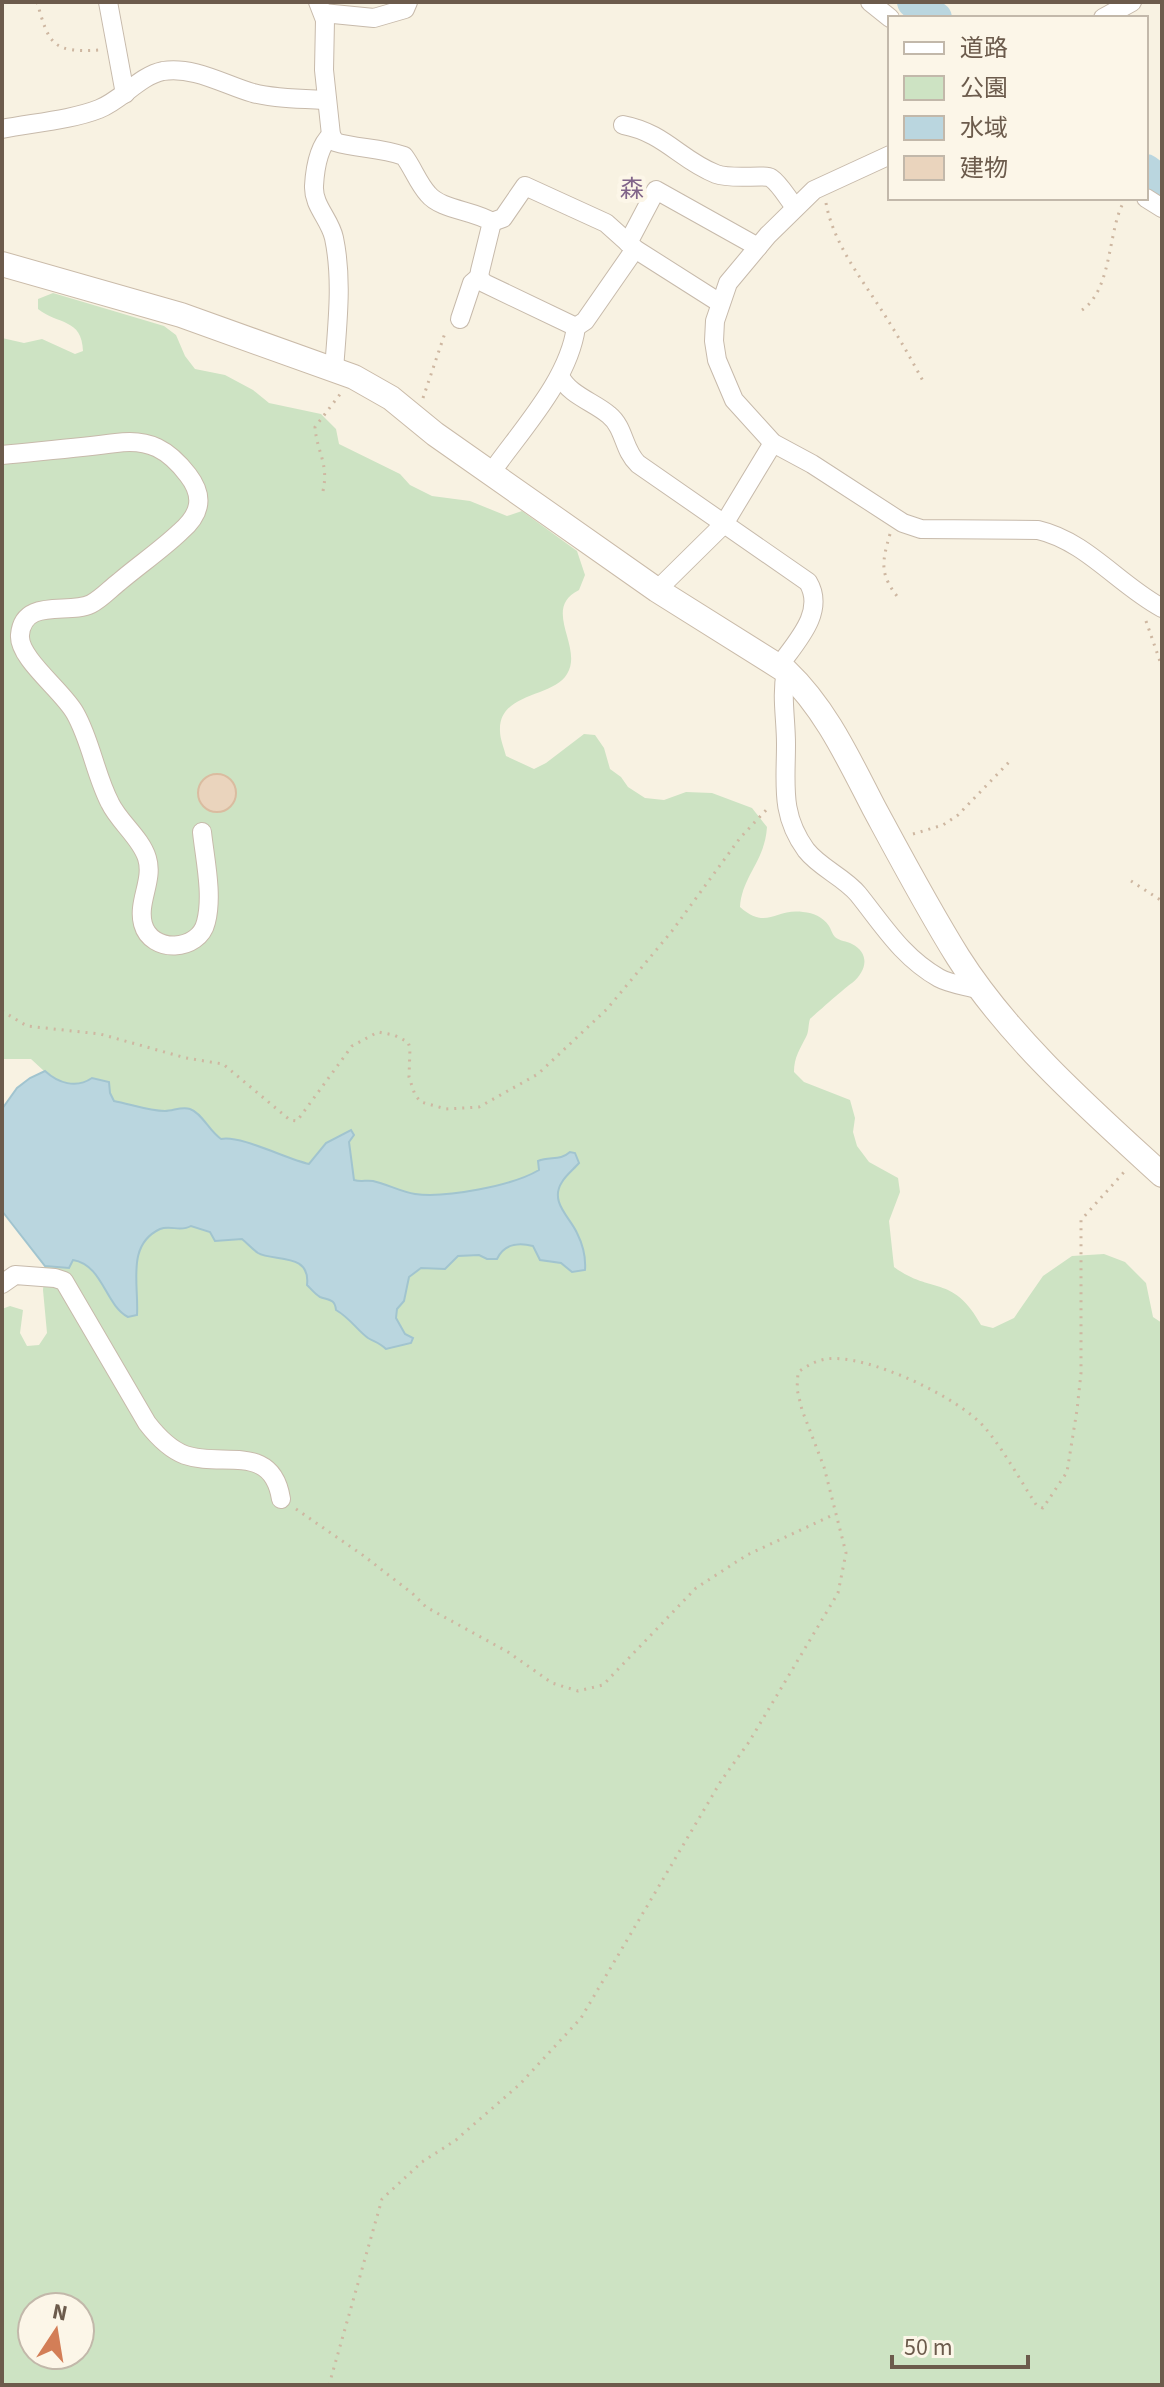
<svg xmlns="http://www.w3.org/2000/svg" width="1164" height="2387" viewBox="0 0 1164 2387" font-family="'Source Sans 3','Noto Sans JP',sans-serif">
<rect width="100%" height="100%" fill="#f8f2e2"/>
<!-- green -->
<path fill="#cde3c3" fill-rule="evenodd" d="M53,293L164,326L176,335L185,356L195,369L225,375L253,390L269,403L321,414L336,429L339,444L400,474L410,485L432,496L470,501L507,516L522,511L577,551L585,575L579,590C541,609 584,647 567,674C553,698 498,692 500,731C500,739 504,748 506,756L534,769L546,763L584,734L595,735L604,748L610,769L621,777L628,787L645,798L664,800L686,792L712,793L752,808L767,827C765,861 742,876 740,907C767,931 775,908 803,912C814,913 823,917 829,926C831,929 832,934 835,937C839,941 847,941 852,944C871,954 866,972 852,983C847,986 812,1017 810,1019C808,1025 809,1032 806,1037C800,1049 794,1057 794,1072L804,1082L850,1100L855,1118L853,1132L857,1146L869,1162L898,1178L900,1192L889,1221L894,1267C932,1295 953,1274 981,1325L993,1328L1014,1318L1043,1276L1072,1256L1104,1254L1125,1262L1146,1283L1153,1317L1162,1323V2385H2V1309L10,1306L23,1310L20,1333L27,1346L39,1345L47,1333L43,1290L45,1266L2,1211V1109L17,1088L44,1071L31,1059H2V338L24,343L42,339L75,354L83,351C82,318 58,325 38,309V299ZM32,2307H80V2355H32Z"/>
<!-- water -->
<path fill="#bad6df" stroke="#a1c4cf" stroke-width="2" d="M45,1071C58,1083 76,1089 92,1078L109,1082L110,1093L114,1101C130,1104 149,1111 165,1111C173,1111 182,1106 190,1109C202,1113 209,1131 221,1139C241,1135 286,1159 309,1164L326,1143L351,1130L354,1135L349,1142L354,1180C361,1182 366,1180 373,1181C387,1184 401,1192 415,1194C446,1198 512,1186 539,1170L538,1161C550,1156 560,1161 570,1152L575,1153L579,1163C574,1169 566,1175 562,1182C549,1202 570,1217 577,1233C583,1245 586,1257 585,1270L572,1272L561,1263L540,1260L533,1246C517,1242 504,1244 497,1259H487L479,1255L458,1256L445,1269L421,1268L409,1277L404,1301L397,1309L396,1318L405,1334L413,1338L411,1343L386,1349C380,1343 375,1342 368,1338C358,1331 350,1318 336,1310C335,1299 329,1300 320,1297C316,1295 311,1289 307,1285C311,1252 273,1262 258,1253C252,1249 247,1243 242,1239L215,1241L210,1232L191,1226C181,1232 170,1225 160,1229C126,1245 139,1284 137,1315L128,1317C105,1305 103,1265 73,1260L69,1268L45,1266L2,1211V1109L17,1088L30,1078Z"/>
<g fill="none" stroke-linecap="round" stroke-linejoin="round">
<!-- river -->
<g stroke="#bad6df" stroke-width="32">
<path d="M913,2L936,18"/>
<path d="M1146,170L1162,182"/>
</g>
</g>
<!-- building -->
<circle fill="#ead4bd" stroke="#dabca0" stroke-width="2" cx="217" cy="793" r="19"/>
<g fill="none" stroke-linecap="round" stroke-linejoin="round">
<!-- street casing -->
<g stroke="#c7baab" stroke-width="20">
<g id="street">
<path d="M108,2L125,94"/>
<path d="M318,2L325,20L324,70L331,135L335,142C358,149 379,147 404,156C413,168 418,183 428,194C441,210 473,210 492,222L480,271L479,277L484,283L576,327C569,380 521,430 491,473"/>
<path d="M870,2L890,18"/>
<path d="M323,13L374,18L405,9L408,2"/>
<path d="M1103,18L1132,2"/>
<path d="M623,125C665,133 680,160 716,174C732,180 764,174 771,178C780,184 788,199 795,207"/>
<path d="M2,129C32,123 71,120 99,109C122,100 139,76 163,71C194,66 225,85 253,93C276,99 304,99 327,100"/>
<path d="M331,135C318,147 315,168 314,186C313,206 330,219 334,238C343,281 337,326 334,370"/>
<path d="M890,155L814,190L768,235L728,283L715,321L714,341L717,360L734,400L773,443L812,464L903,523L921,529L1038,530C1086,541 1119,585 1162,608"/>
<path d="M1146,198L1162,208"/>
<path d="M492,222L503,218L525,186L606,223L635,249L720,303"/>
<path d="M628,243L656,190L758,247"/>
<path d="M460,319L472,283L479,277"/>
<path d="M576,327L585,321L635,249"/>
<path d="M560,376C569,395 594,402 609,415C625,428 623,450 638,464L808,582C826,612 796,642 779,666"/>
<path d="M2,455C40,451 78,448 116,443C149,438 169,450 188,475C205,497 200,515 180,532C161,550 139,565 119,582C110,589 101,599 91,604C69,615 23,597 20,635C18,658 63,691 75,713C91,741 95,774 110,803C119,822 141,838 147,858C154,880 137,902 143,924C151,954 199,952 206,922C213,895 205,860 202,832"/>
<path d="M657,590L724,524L773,443"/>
<path d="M786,671C781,697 786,718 786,744C786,785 780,814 806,850C820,868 844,877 858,894C883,925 902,957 939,978C950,984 967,986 980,990"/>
<path d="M2,1284L15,1275L55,1278L64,1281L147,1423C157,1436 169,1449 185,1455C222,1468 272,1442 281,1499"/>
</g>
</g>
<!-- secondary casing -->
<g stroke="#cabba9" stroke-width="26">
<path id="secondary" d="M2,264L181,315L354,377L391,398L435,434L657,590L786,671C826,709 849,760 874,808C901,858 928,909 958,957C1010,1039 1091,1110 1162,1175"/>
</g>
<!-- path -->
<g stroke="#ceb7a1" stroke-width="3" stroke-dasharray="2 6" stroke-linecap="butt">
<path d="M37,2C49,44 52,53 99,50"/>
<path d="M826,203C834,247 866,284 889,322C901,341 912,361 923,381"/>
<path d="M1082,310C1114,288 1107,226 1126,198"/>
<path d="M423,398L445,333"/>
<path d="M323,491C329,463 317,453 315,427L341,393"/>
<path d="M890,534C881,565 880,575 900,600"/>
<path d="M1146,621L1162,667"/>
<path d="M913,834L943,825L958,815L1010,761"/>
<path d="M1131,881L1162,901"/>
<path d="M2,1011L27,1026L100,1034L186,1058L223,1064L290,1120L297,1121L352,1046L378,1032L394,1035L408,1042L410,1048L409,1077L415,1095L421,1102L446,1109L479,1107L538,1074L607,1009L672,931L740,838L768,808"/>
<path d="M296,1509L364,1556L413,1594L426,1607L508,1652L552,1683L578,1691L603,1685L696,1588L747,1555L835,1514"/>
<path d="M329,2385L382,2199L422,2162L456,2140L520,2084L581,2018L721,1781L749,1742L838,1593L846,1553L824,1467L802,1410L797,1389L798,1372C807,1366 815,1361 826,1359C866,1353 961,1398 986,1429C1005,1452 1020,1480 1037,1506L1043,1508L1067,1472L1077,1410L1081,1373V1220L1125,1171"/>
</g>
<!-- street -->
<use href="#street" stroke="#fff" stroke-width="18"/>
<!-- secondary -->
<use href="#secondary" stroke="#fff" stroke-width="24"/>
</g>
<g text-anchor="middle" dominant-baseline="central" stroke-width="8" stroke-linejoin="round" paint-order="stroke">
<!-- quarter labels -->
<g font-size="24" fill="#806489" stroke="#fcf6e8">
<text x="632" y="189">森</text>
</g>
</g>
<!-- border -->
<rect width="1164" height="2387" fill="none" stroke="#6c5b4c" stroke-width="8"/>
<!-- legend -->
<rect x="888" y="16" width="260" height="184" fill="#fcf6e8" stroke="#c2b8aa" stroke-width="2"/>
<rect x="904" y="42" width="40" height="12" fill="#ffffff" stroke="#c2b8aa" stroke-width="2"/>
<text x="960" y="56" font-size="24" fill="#6c5b4c">道路</text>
<rect x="904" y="76" width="40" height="24" fill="#cde3c3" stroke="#c2b8aa" stroke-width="2"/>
<text x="960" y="96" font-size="24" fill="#6c5b4c">公園</text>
<rect x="904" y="116" width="40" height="24" fill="#bad6df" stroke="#c2b8aa" stroke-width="2"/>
<text x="960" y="136" font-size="24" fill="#6c5b4c">水域</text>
<rect x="904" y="156" width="40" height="24" fill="#ead4bd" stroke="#c2b8aa" stroke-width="2"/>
<text x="960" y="176" font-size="24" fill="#6c5b4c">建物</text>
<!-- north arrow -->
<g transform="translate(56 2331) rotate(12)"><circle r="38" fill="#fcf6e8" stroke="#c2b8aa" stroke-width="2"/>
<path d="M0-6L14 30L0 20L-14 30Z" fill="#d37e57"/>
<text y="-12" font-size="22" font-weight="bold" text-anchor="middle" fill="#6c5b4c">N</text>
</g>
<!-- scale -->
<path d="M892 2355v12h136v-12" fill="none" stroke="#6c5b4c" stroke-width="4"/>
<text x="904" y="2355" font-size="24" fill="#6c5b4c" stroke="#fcf6e8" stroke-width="6" paint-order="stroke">50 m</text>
</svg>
